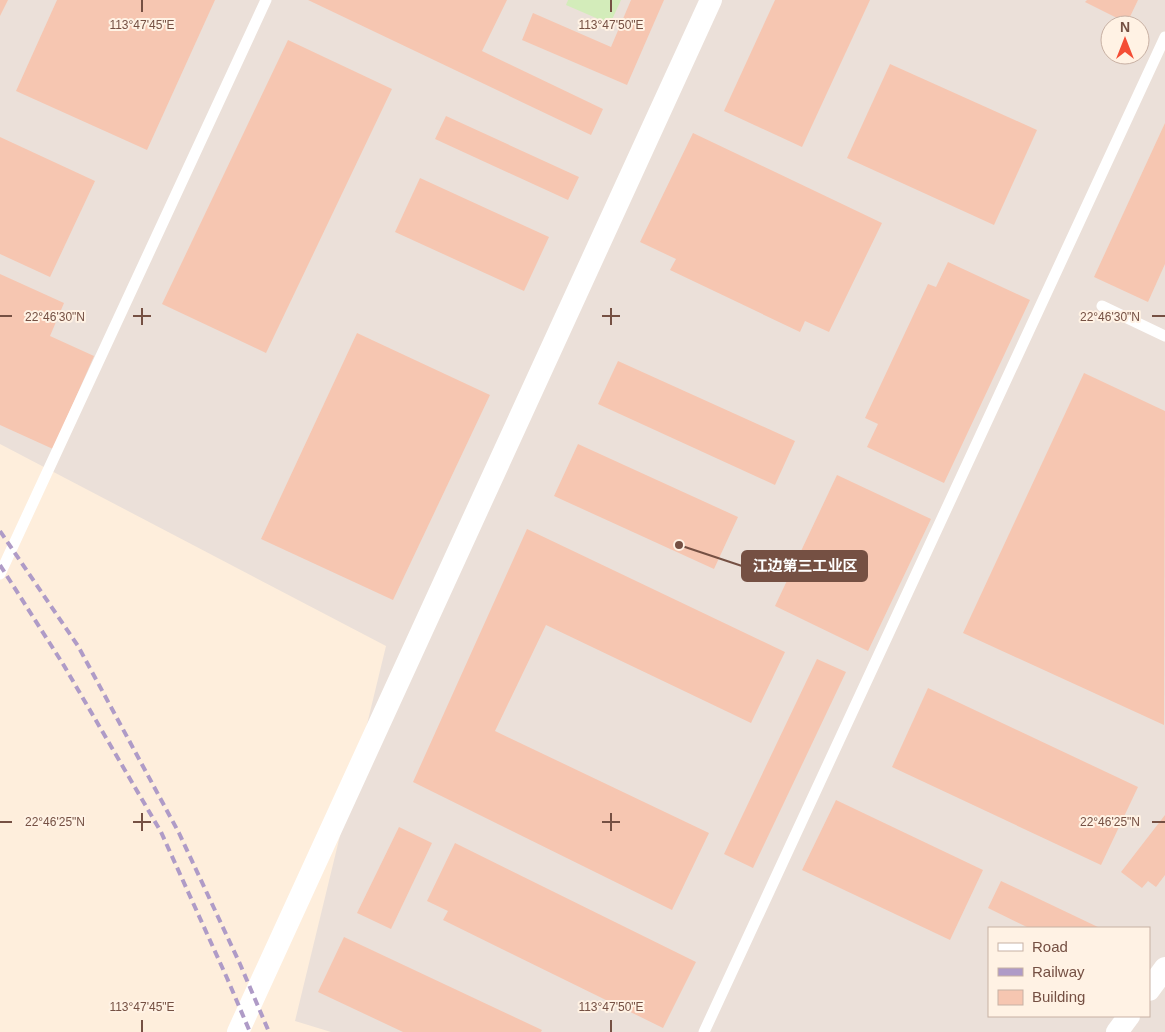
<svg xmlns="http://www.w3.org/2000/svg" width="1165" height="1032" viewBox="0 0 1165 1032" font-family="Helvetica,'Noto Sans SC',sans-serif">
<rect width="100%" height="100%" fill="#feeedc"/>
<!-- industrial -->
<path fill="#ebe0d9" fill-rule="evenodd" d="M0,0H1165V1032H331L295,1021L386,646L0,444ZM1110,25H1140V55H1110ZM989,928H1149V1016H989Z"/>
<!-- green -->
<path fill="#d3ecba" d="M568,0H621L610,24L566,5Z"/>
<!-- building -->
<g fill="#f6c6b1">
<path d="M0,0H8L0,16Z"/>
<path d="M57,0H215L147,150L16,91Z"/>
<path d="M308,0H507L482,51L603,109L591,135Z"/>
<path d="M631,0H664L627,85L522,40L533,13L611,47Z"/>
<path d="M775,0H870L802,147L724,111Z"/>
<path d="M1087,0H1138L1127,23L1085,2Z"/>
<path d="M288,40L392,89L266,353L162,304Z"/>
<path d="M890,64L1037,130L994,225L847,158Z"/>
<path d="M446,116L579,177L568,200L435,139Z"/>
<path d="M1165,123V264L1148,302L1094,277Z"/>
<path d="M693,133L882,223L829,332L805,321L800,332L670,270L676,259L640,242Z"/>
<path d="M0,137L95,181L50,277L0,254Z"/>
<path d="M420,178L549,237L524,291L395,232Z"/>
<path d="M948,262L1030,300L944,483L867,447L878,424L865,418L928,284L936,287Z"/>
<path d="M0,274L64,303L50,336L94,356L53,449L0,425Z"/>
<path d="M357,333L490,395L393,600L261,539Z"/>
<path d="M618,361L795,441L775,485L598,404Z"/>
<path d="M1084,373L1165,411L1164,725L963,633Z"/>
<path d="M578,444L738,517L714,569L554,496Z"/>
<path d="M837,475L931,519L868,651L775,606Z"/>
<path d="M527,529L785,652L751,723L546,625L495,731L709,833L672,910L413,782Z"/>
<path d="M817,659L846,672L753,868L724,854Z"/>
<path d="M928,688L1138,787L1101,865L892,767Z"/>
<path d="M836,800L983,870L950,940L802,870Z"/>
<path d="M1165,815V875L1156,887L1148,881L1142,888L1121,872Z"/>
<path d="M399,827L432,843L391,929L357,913Z"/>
<path d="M455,843L696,962L663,1028L443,920L448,911L427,901Z"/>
<path d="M1001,881L1100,928H1029L988,908Z"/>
<path d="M344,937L542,1030L541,1032H403L318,992Z"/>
</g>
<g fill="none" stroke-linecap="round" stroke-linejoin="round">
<!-- lane -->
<g stroke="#fff" stroke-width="11">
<path d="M1102,306L1165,336"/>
<path d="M0,574L266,0"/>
<path d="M704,1032L1165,37"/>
</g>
<!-- street -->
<g stroke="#fff" stroke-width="22">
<path d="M1149,990L1165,968"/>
<path d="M238,1032L711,0"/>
<path d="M1117,1032L1129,1016"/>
</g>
<!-- rail -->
<g stroke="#af9bc7" stroke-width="4" stroke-dasharray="8 5" stroke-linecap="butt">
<path d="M0,531L78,646L179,833L240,964L269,1032"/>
<path d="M0,565L63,664L161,832L227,978L250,1032"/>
</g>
</g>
<!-- ticks -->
<path fill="none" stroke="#755043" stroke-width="2" d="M142,0V12M611,0V12M142,308V325M611,308V325M0,316H12M133,316H151M602,316H620M1152,316H1165M142,813V831M611,813V831M0,822H12M133,822H151M602,822H620M1152,822H1165M142,1020V1032M611,1020V1032"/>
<g font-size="12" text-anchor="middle" fill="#755043" stroke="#fff2e4" stroke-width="4" stroke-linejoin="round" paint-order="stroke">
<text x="142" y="29">113°47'45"E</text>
<text x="611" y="29">113°47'50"E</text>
<text x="55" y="321">22°46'30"N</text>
<text x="1110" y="321">22°46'30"N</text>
<text x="55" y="826">22°46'25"N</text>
<text x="1110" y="826">22°46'25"N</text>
<text x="142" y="1011">113°47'45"E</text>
<text x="611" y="1011">113°47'50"E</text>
</g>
<!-- callouts -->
<path fill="none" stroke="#755043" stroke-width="2" d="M679 545L742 566"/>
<circle fill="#755043" stroke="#fff2e4" stroke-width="2" cx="679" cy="545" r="5"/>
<rect fill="#755043" stroke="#755043" stroke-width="2" x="742" y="551" width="125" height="30" rx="5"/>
<g font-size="15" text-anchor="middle" font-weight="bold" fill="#fff">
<text x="805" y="571">江边第三工业区</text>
</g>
<!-- legend -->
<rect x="988" y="927" width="162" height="90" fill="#fff2e4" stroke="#c8b1a4"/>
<rect x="998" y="943" width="25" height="8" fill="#ffffff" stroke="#c8b1a4"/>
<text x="1032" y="952" font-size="15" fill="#755043">Road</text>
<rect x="998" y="968" width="25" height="8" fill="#af9bc7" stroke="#c8b1a4"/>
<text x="1032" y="977" font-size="15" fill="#755043">Railway</text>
<rect x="998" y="990" width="25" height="15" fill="#f6c6b1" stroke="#c8b1a4"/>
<text x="1032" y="1002" font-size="15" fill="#755043">Building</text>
<!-- north arrow -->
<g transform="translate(1125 40)"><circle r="24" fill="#fff2e4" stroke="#c8b1a4"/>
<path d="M0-4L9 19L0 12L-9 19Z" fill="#f44d35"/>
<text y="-8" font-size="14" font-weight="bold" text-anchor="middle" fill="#755043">N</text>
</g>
</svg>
